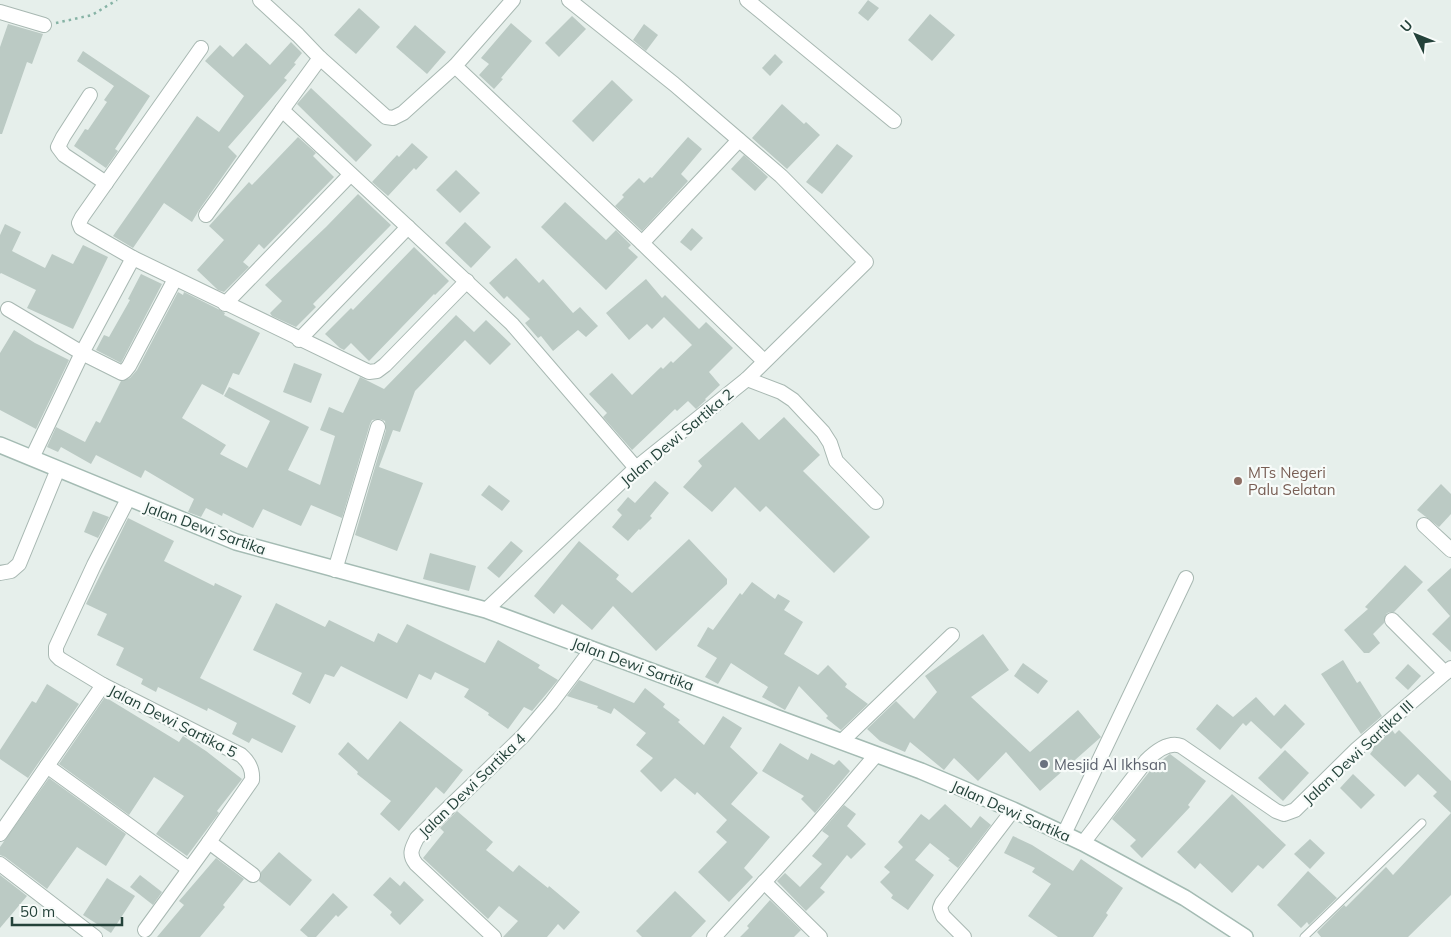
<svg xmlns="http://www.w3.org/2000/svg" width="1451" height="937" viewBox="0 0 1451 937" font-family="Mulish,sans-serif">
<rect width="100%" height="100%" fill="#e6efeb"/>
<!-- building -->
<g fill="#bbcac4">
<path d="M868,0L879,8L868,21L858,13Z"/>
<path d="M359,8L380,27L356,54L334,35Z"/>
<path d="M930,14L955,35L932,61L908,40Z"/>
<path d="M572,16L586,29L559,57L545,43Z"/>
<path d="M511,23L532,41L501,78L503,79L494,89L479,75L489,64L481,58Z"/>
<path d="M8,24L43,34L32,64L27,62L2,134H0V47Z"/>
<path d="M644,24L658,35L646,51L633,40Z"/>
<path d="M415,25L446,52L427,74L396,47Z"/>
<path d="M291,42L302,53L294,63L296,64L284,78L287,80L228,147L237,156L199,210L192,222L164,203L133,248L113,236L197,116L219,132L244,96L205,61L220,45L233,57L246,43L270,65Z"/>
<path d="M83,51L150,96L115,149L118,151L106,168L74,146L85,129L88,130L107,102L104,100L114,86L77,61Z"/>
<path d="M775,54L783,62L770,76L762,68Z"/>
<path d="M612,80L633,100L593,142L572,121Z"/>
<path d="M311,88L372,145L356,162L297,104Z"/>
<path d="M782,104L804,124L806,122L820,135L787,169L752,138Z"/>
<path d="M298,137L316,153L313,156L334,177L264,249L259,244L243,262L249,267L224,292L218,290L197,270L224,240L209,226L249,182L252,185Z"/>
<path d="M688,137L702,149L681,174L688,181L642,231L615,206L624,197L622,195L639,178L644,183L650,177L652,178Z"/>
<path d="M412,143L428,157L416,170L414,168L388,196L372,182L397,155L399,157Z"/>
<path d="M837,144L853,156L822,194L806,182Z"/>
<path d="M744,155L768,177L755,191L731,169Z"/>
<path d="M456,170L480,193L460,213L436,190Z"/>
<path d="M358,194L391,225L313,304L316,307L296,327L272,316L270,313L282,301L265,285L326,227Z"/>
<path d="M565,202L606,240L616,230L631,245L628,248L638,257L606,290L541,227Z"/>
<path d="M465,222L491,247L471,268L445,243Z"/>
<path d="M5,224L21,232L12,251L45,268L52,254L73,264L83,245L108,257L73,329L27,308L36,290L1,273L0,274V235Z"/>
<path d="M692,228L703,238L691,251L680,242Z"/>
<path d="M414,247L449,281L435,295L434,294L369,361L351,343L344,350L340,348L325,334L351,308L353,310Z"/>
<path d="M516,258L539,283L543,279L573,313L580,307L598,326L586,337L578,330L553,351L541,336L538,338L525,323L530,319L507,296L504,299L489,283Z"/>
<path d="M141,274L162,284L121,363L96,350L104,335L109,337L130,300L128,299Z"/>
<path d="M646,279L662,298L665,295L699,329L706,322L733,348L709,372L720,385L705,399L706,400L696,409L688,401L677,411L675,409L632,450L603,417L607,413L589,394L612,373L632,395L661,367L663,369L671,361L673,363L692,345L664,317L652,329L647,324L629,340L606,313Z"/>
<path d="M178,292L183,295L184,292L218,309L225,313L224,315L260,333L239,375L233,373L223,395L202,384L182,418L226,445L220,454L247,468L270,421L224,396L229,387L309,427L288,470L320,485L335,436L320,430L329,407L343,413L360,377L384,389L456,315L474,332L486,320L511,344L490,365L465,340L415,391L400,432L393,430L379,467L423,483L397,551L355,535L386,430L385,421L380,419L372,420L370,424L342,518L311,505L301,526L263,509L253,528L223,513L222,516L206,508L201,517L188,512L194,499L145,470L141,478L96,455L91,464L61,447L58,452L47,447L56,427L85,442L96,421L100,423L121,381L130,378L137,370Z"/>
<path d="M14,330L35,343L69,360L36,429L0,410V353Z"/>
<path d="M294,363L322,374L311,403L283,392Z"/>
<path d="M784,417L820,455L803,471L870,537L834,573L766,506L760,512L735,487L712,512L683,487L702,466L698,461L742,422L759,440Z"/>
<path d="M655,481L669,493L650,516L652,518L640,530L639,529L628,541L612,527L622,515L617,510L628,497L635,503Z"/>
<path d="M1441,484L1451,494V514L1439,527L1417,510Z"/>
<path d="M489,485L510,501L502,511L481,495Z"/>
<path d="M93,511L109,517L98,538L84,532Z"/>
<path d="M128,518L174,541L164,561L214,586L215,583L242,596L200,678L296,726L282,753L252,738L249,743L232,734L237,723L208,708L207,711L158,687L156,692L141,684L143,679L116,665L124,648L97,635L107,614L86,604Z"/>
<path d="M689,539L727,579V584L656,651L613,606L592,630L562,604L554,614L534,596L579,541L619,575L616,579L632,593Z"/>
<path d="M511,541L523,551L499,578L487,568Z"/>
<path d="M430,553L476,566L469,591L423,579Z"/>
<path d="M1405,565L1423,582L1394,612H1389L1386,614L1384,623L1373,634L1380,643L1369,653H1364L1344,630L1368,609L1365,607Z"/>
<path d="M1451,568V652L1432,634L1450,616L1427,590Z"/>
<path d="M752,582L775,599L778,594L790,601L784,610L803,622L784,654L818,675L828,665L847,684L845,687L868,704L841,730L826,718L828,716L799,686L785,710L762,697L768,687L731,663L718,684L705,677L717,658L697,646L708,627L713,630L740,593L742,595Z"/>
<path d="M276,603L325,627L329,620L374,642L378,633L397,643L407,624L485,663L498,640L540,665L538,668L558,680L532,711L524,707L508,729L488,715L489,713L464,697L469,689L435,672L431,680L419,674L407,699L341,666L334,677L325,674L310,704L292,694L302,673L253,650Z"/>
<path d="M983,634L1009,670L971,697L1030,752L1078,710L1101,737L1040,791L1006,752L978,781L954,758L944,770L910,742L905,752L880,741L867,729L896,701L914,719L937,692L925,676Z"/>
<path d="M1343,660L1357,683L1360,681L1382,716L1361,734L1321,674Z"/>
<path d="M1023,663L1048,681L1038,694L1014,676Z"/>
<path d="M1408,664L1421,676L1408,690L1395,678Z"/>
<path d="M579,680L634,703L645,688L665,704L663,707L680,720L678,722L704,745L723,716L742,728L730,747L758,773L731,804L770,837L744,868L753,877L729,902L698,872L727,842L716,832L727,820L697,792L695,795L675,778L661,792L640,771L653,758L636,745L646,733L614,708L611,714L597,708L598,706L567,696Z"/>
<path d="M47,684L79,704L28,778L0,759V750L32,701L36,703Z"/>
<path d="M105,697L179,742L183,736L206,751L242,779L217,811L219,813L187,856L156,834L184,796L154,777L129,815L59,764Z"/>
<path d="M1256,697L1274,716L1285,704L1305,724L1281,749L1251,721L1246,726L1243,723L1220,750L1196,729L1217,704L1233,717Z"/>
<path d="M400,721L463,770L444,794L436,787L399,831L380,814L391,801L357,774L358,772L338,754L348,742L368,760Z"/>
<path d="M1392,730L1395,734L1399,730L1451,781V895L1408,937H1321L1317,932L1344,905L1346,907L1386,867L1393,875L1451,813L1433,796L1437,792L1418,774L1405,787L1370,754L1373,750L1372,748Z"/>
<path d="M780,743L808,760L811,753L834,765L839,760L850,771L815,813L801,799L804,796L762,771Z"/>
<path d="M1285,750L1309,773L1283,801L1258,778Z"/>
<path d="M1170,754L1206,781L1188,805L1190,807L1142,858L1130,846L1136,840L1112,819L1153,767Z"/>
<path d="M1353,774L1375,795L1361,809L1340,788Z"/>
<path d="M49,778L126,834L106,866L77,847L47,889L5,857L0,855V847Z"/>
<path d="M1232,794L1286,845L1263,869L1258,865L1232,893L1200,863L1195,869L1177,852Z"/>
<path d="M945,804L971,828L980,816L991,825L958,868L948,860L950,859L930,843L915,860L934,875L908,910L891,898L893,895L880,882L890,872L884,867L903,847L898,842L921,814L929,820Z"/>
<path d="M844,805L856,814L847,826L866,844L851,859L847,855L820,888L825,892L806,911L777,881L785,873L800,887L822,864L812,856L829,836L822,831Z"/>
<path d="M457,811L493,842L486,850L513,872L519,865L548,888L549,886L580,912L564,930L558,924L547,937H503L518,921L499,906L488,919L423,858L444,832L440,828Z"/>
<path d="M1013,836L1032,845L1073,871L1081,859L1123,888L1106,913L1108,915L1093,937H1058L1028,916L1051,884L1032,872L1035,868L1004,853Z"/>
<path d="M1310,839L1325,853L1310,869L1294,854Z"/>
<path d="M279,852L312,880L290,906L259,881L261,872Z"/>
<path d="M216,858L244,879L223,905L225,907L200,937H157L184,905L179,901Z"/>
<path d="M1308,871L1337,898L1309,925L1307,922L1301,928L1277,905Z"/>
<path d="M0,875L27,896L0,928Z"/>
<path d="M140,875L162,892L153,905L130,887Z"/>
<path d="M390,877L400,886L404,881L424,900L400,925L390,915L392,912L373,895Z"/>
<path d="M107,878L135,896L111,933L83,915Z"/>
<path d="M675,891L706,921L691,937H642L636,931Z"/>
<path d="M333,893L348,907L338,917L336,915L316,937H308L300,930Z"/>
<path d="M770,900L801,930L794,937H740L749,928L747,926Z"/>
</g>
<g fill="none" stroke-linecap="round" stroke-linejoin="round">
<!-- service casing -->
<g stroke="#a8b8b2" stroke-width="9">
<path id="service" d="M1304,937L1422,823"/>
</g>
<!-- minor casing -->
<g stroke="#a8b8b2" stroke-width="16">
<g id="minor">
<path d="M260,0L298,35L320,58L386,117L393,118L403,113L455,66"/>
<path d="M513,0L455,66L642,243L764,361"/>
<path d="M747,0L894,121"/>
<path d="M0,12L44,25"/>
<path d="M201,48L82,217L79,223L81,228L133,258L369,372L377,371L385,365L467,281"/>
<path d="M90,95L63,137L58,147L64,155L106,183"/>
<path d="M282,110L320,58"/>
<path d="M206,215L282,110L512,324L636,468"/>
<path d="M642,243L739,140"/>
<path d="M225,304L350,175"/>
<path d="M8,309L82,353L122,373L125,371L129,366L175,279"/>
<path d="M299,340L408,227"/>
<path d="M747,379L781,392L793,400L823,432L830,443L836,461L876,502"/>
<path d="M32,458L82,353L133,258"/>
<path d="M128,499L94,565L56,647V655L60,659L103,685L241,755C249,762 253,769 252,780L209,842L145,930"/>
<path d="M1424,525L1451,550"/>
<path d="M335,570L378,427"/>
<path d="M0,573L11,571L19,564L58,469"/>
<path d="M486,610L636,468L747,379L866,262L781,176L674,84L569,0"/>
<path d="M1392,620L1445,673"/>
<path d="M842,741L952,635"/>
<path d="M47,766L189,869"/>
<path d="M0,834L103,685"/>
<path d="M1064,834L1186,578"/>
<path d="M209,842L253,875"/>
<path d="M1083,843L1146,761C1155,752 1168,741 1181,746L1276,811L1284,814L1295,810L1357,749L1451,668"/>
<path d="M0,864L95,937"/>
<path d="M764,882L820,937"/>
<path d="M494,937L416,864C408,854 412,848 417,838L523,736L551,703L592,649"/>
<path d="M714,937L810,832L876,755"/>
<path d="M964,937L943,916L940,908L942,903L1013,810"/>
</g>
</g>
<!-- secondary casing -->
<g stroke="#a4bbb3" stroke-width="18">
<path id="secondary" d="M0,445L236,542L486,610L921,771L1013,810L1083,843L1185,898L1245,937"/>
</g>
<!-- path -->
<path stroke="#86b3a5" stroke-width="2.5" stroke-dasharray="2.5 4" stroke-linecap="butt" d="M56,23L92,15L117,0"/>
<!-- service -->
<use href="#service" stroke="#fff" stroke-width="7"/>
<!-- minor -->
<use href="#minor" stroke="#fff" stroke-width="14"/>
<!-- secondary -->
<use href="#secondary" stroke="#fff" stroke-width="15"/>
</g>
<!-- markers -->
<circle fill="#8d6e63" stroke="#f7fbf9" stroke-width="2" cx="1238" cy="481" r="5"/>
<circle fill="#6b7280" stroke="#f7fbf9" stroke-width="2" cx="1044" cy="764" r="5"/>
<g text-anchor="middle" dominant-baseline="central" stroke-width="4.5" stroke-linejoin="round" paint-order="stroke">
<!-- street labels -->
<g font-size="15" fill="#24423a" stroke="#f7fbf9">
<text transform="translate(677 437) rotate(-40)">Jalan Dewi Sartika 2</text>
<text transform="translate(205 528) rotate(20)">Jalan Dewi Sartika</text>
<text transform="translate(633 664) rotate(20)">Jalan Dewi Sartika</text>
<text transform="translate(173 721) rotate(27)">Jalan Dewi Sartika 5</text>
<text transform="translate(1358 752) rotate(-43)">Jalan Dewi Sartika III</text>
<text transform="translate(472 785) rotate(-44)">Jalan Dewi Sartika 4</text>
<text transform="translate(1011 811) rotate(24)">Jalan Dewi Sartika</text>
</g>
<!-- education labels -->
<g font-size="15" fill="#785e54" stroke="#f7fbf9" text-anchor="start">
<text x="1248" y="472">MTs Negeri<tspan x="1248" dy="17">Palu Selatan</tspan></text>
</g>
<!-- worship labels -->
<g font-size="15" fill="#5b616d" stroke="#f7fbf9" text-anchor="start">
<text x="1054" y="764">Mesjid Al Ikhsan</text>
</g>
</g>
<!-- north arrow -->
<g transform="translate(1416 35) rotate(313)" stroke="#f7fbf9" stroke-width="4" paint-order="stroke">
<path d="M0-4L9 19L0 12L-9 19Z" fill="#24423a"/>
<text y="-8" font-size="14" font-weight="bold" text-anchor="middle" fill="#24423a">U</text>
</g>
<!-- scale -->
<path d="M12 917v8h110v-8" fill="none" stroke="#24423a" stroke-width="2.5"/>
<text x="20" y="917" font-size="15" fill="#24423a" stroke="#f7fbf9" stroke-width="4" paint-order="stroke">50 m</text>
</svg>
